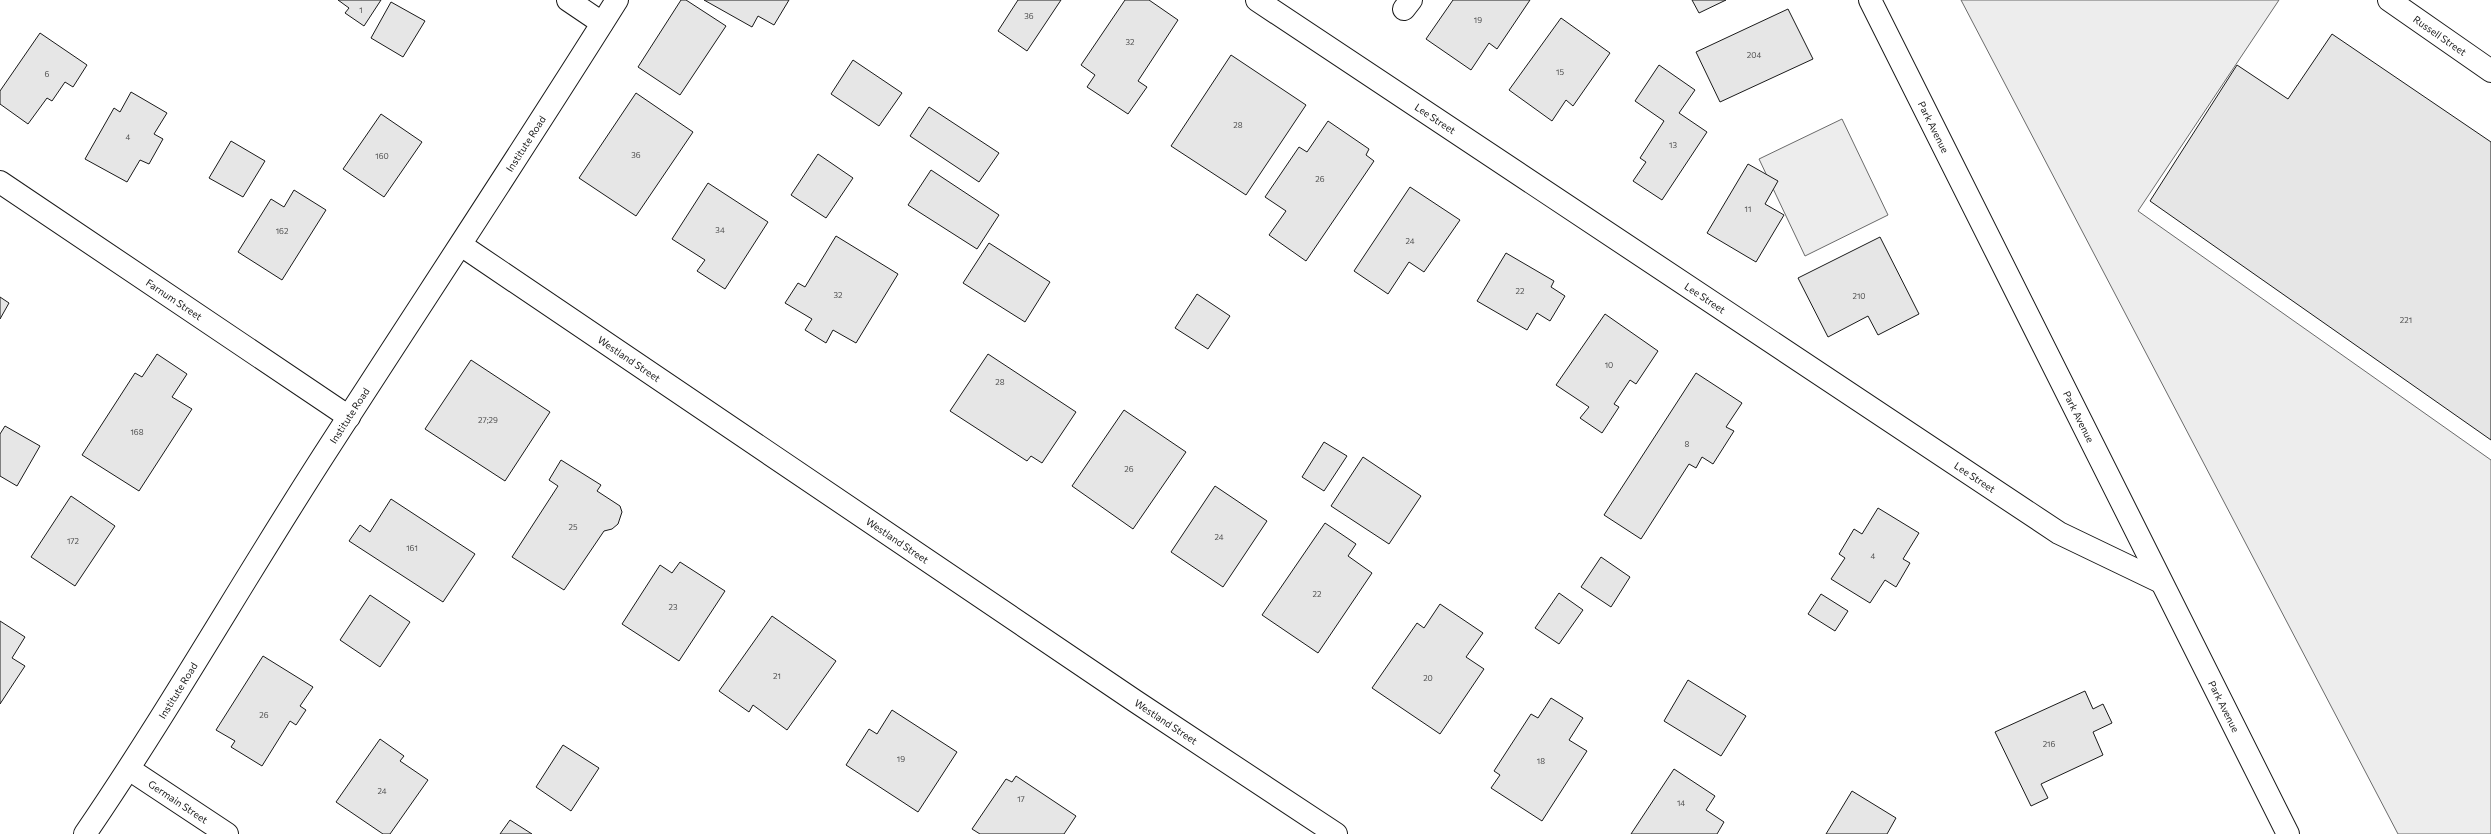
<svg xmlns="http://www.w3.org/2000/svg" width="2491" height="834" viewBox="0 0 2491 834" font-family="Commissioner,sans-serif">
<rect width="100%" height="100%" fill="#fff"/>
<!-- parking -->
<g fill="#ededed" stroke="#6a6a6a">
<path d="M1961,0H2279L2138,211L2491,460V834H2398Z"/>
<path d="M1842,119L1888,215L1805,256L1759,159Z"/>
</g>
<!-- building -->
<g fill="#e6e6e6" stroke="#1a1a1a">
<path d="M338,0H381L364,26L345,13L349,8Z"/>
<path d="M681,0H686L726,26L680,95L638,67Z"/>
<path d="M704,0H789L774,25L758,16L752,27Z"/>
<path d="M1018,0H1061L1027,51L998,31Z"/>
<path d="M1125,0H1149L1178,20L1138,81L1147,87L1128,114L1087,87L1095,75L1081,65Z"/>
<path d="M1453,0H1530L1497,49L1489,43L1471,70L1426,39Z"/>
<path d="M1692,0H1726L1699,13Z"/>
<path d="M391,2L425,21L403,57L371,38Z"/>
<path d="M1788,9L1813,59L1720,102L1696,52Z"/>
<path d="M1561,18L1610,53L1573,106L1566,100L1552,121L1509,90Z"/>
<path d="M40,33L87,65L73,87L65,82L52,101L47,98L28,124L0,104V91Z"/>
<path d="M2332,34L2491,142V440L2150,201L2237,65L2288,99Z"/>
<path d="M1231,55L1306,105L1246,195L1171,146Z"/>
<path d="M853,60L902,93L879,126L831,94Z"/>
<path d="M1659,65L1695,90L1679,113L1707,132L1662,200L1633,181L1646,162L1640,158L1664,121L1635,101Z"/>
<path d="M131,92L167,113L154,134L163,139L149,164L140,160L127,182L85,159L114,108L120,112Z"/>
<path d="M636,93L693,132L636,216L579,178Z"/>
<path d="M929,107L999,153L979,182L910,136Z"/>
<path d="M381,114L422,142L384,197L343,169Z"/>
<path d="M1328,121L1369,149L1366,155L1374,161L1306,261L1269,235L1286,211L1265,197L1299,147L1307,152Z"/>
<path d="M231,141L265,161L243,197L209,178Z"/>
<path d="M818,154L853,178L826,218L791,195Z"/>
<path d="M1748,164L1778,181L1765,204L1784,215L1756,262L1707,233Z"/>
<path d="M931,170L999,215L977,249L908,205Z"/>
<path d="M708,183L768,222L725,289L697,271L705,260L672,239Z"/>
<path d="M1410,187L1460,220L1424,272L1409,262L1388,294L1354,271Z"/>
<path d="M294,190L326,210L282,280L238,252L271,199L284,207Z"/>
<path d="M836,236L898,274L856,343L833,330L826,343L805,330L812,319L785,303L798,283L805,287Z"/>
<path d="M1880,237L1919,314L1878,335L1868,316L1828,337L1798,278Z"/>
<path d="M989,243L1050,282L1025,322L963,283Z"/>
<path d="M1506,253L1554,281L1551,287L1565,296L1550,321L1537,313L1527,330L1477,301Z"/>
<path d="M1197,294L1230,316L1208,349L1175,328Z"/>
<path d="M0,297L9,303L0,319Z"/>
<path d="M1605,314L1658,351L1636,384L1630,380L1614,404L1619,407L1602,433L1580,418L1589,407L1556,385Z"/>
<path d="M157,354L187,374L172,397L192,409L139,491L82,455L135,373L142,377Z"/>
<path d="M988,354L1076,412L1042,463L1031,456L1027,461L950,411Z"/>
<path d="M471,360L550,412L505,481L425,429Z"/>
<path d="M1696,373L1742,403L1726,427L1734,431L1713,464L1702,457L1696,468L1689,464L1641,539L1604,515Z"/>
<path d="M1124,410L1186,452L1133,529L1072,486Z"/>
<path d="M5,426L40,446L17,486L0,476V434Z"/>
<path d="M1324,442L1347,456L1324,491L1302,477Z"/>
<path d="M1363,457L1421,496L1389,544L1331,506Z"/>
<path d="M561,460L601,485L597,491L620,506L622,512L618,524L612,529L604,531L564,590L512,557L558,486L549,480Z"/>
<path d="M1215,486L1267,521L1223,587L1171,552Z"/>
<path d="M71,496L115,526L75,586L31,557Z"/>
<path d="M391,499L475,554L443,602L349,541L360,525L370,532Z"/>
<path d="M1878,508L1919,533L1903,559L1910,563L1896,587L1885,580L1870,603L1831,579L1845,558L1839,554L1854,529L1862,534Z"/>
<path d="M1325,523L1356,544L1348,556L1372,573L1318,653L1262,615Z"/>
<path d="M1601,557L1630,577L1611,607L1581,587Z"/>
<path d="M680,562L725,591L679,661L622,624L660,565L672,573Z"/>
<path d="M1559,593L1583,610L1559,644L1535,628Z"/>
<path d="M1821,594L1848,611L1835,631L1808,614Z"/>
<path d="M370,595L410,622L380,667L340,640Z"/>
<path d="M1440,604L1483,633L1466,657L1484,669L1440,734L1372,688L1417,623L1424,628Z"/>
<path d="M772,616L836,661L787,730L753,705L749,712L719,691Z"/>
<path d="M0,621L25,637L12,658L25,666L0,704Z"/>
<path d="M263,656L313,687L300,706L306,710L296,725L290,721L262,766L231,747L235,741L216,730Z"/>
<path d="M1688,680L1746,716L1721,756L1664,721Z"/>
<path d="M2085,691L2093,709L2103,704L2112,723L2093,732L2103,755L2041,784L2048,798L2031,806L1995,732Z"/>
<path d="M1551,698L1583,718L1569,740L1587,751L1542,821L1491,788L1500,775L1494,771L1531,714L1538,718Z"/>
<path d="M892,710L957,752L918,812L846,765L869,729L877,734Z"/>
<path d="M380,739L404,756L400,761L428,780L390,834H383L336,802Z"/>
<path d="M563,745L599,768L571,811L536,787Z"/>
<path d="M1674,769L1715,796L1706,810L1724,822L1717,834H1631Z"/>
<path d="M1016,776L1076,816L1064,834H980L972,829L1006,779L1012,782Z"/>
<path d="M1852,791L1896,818L1887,834H1826Z"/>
<path d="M510,820L532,834H500Z"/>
</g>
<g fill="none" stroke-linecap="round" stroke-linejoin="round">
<!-- minor casing -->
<g stroke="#1a1a1a" stroke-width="24">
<g id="minor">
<path d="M568,0L602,23"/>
<path id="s1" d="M1257,0L2059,533L2161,582"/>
<path id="s2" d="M2389,0L2491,71"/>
<path d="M1404,9L1411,0"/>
<path id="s3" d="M0,182L349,417"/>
<path id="s4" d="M461,245L1135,701L1336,834"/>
<path id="s5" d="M129,769L227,834"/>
<path id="s6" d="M85,834C171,708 246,575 329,447C425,298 523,150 617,0"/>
</g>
</g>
<!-- major casing -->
<g stroke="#1a1a1a" stroke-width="24">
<g id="major">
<path id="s7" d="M1870,0L2288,834"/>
</g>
</g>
<!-- minor -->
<use href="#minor" stroke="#fff" stroke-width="22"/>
<!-- major -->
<use href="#major" stroke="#fff" stroke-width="22"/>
</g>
<g text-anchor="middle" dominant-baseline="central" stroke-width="3" stroke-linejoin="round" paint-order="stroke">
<!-- number labels -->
<g font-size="8" fill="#4d4d4d">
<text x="361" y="10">1</text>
<text x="1029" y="16">36</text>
<text x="1478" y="20">19</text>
<text x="1130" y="42">32</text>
<text x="1754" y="55">204</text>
<text x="1560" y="72">15</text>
<text x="47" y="74">6</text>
<text x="1238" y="125">28</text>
<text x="128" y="137">4</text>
<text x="1673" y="145">13</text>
<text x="636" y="155">36</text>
<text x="382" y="156">160</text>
<text x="1320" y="179">26</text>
<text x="1748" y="209">11</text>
<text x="720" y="230">34</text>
<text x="282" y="231">162</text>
<text x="1410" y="241">24</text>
<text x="1520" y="291">22</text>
<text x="838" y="295">32</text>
<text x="1859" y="296">210</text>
<text x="2406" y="320">221</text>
<text x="1609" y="365">10</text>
<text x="1000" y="382">28</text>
<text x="488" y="420">27;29</text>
<text x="137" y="432">168</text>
<text x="1687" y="444">8</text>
<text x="1129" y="469">26</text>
<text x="573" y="527">25</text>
<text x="1219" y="537">24</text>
<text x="73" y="541">172</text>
<text x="412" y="548">161</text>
<text x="1873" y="556">4</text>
<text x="1317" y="594">22</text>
<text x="673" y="607">23</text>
<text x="777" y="676">21</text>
<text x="1428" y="678">20</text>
<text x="264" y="715">26</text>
<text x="2049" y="744">216</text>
<text x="901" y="759">19</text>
<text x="1541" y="761">18</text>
<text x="382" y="791">24</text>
<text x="1021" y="799">17</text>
<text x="1681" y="803">14</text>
</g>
<!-- street labels -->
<g font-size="10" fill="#1a1a1a" stroke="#fff">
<text stroke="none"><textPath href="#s2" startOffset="62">Russell Street</textPath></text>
<text stroke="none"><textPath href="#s1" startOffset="214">Lee Street</textPath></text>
<text stroke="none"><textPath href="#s7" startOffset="142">Park Avenue</textPath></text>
<text stroke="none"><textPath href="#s6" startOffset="819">Institute Road</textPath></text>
<text stroke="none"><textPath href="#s1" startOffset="538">Lee Street</textPath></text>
<text stroke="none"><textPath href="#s3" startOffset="210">Farnum Street</textPath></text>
<text stroke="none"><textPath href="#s4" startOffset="203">Westland Street</textPath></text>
<text stroke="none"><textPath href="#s6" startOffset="495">Institute Road</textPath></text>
<text stroke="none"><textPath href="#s7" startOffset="466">Park Avenue</textPath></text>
<text stroke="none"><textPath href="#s1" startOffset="862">Lee Street</textPath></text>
<text stroke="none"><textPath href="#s4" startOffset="527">Westland Street</textPath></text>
<text stroke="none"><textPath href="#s6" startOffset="171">Institute Road</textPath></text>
<text stroke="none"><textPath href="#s7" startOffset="790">Park Avenue</textPath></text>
<text stroke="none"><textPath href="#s4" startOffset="851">Westland Street</textPath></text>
<text stroke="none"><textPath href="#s5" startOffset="59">Germain Street</textPath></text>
</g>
</g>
</svg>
